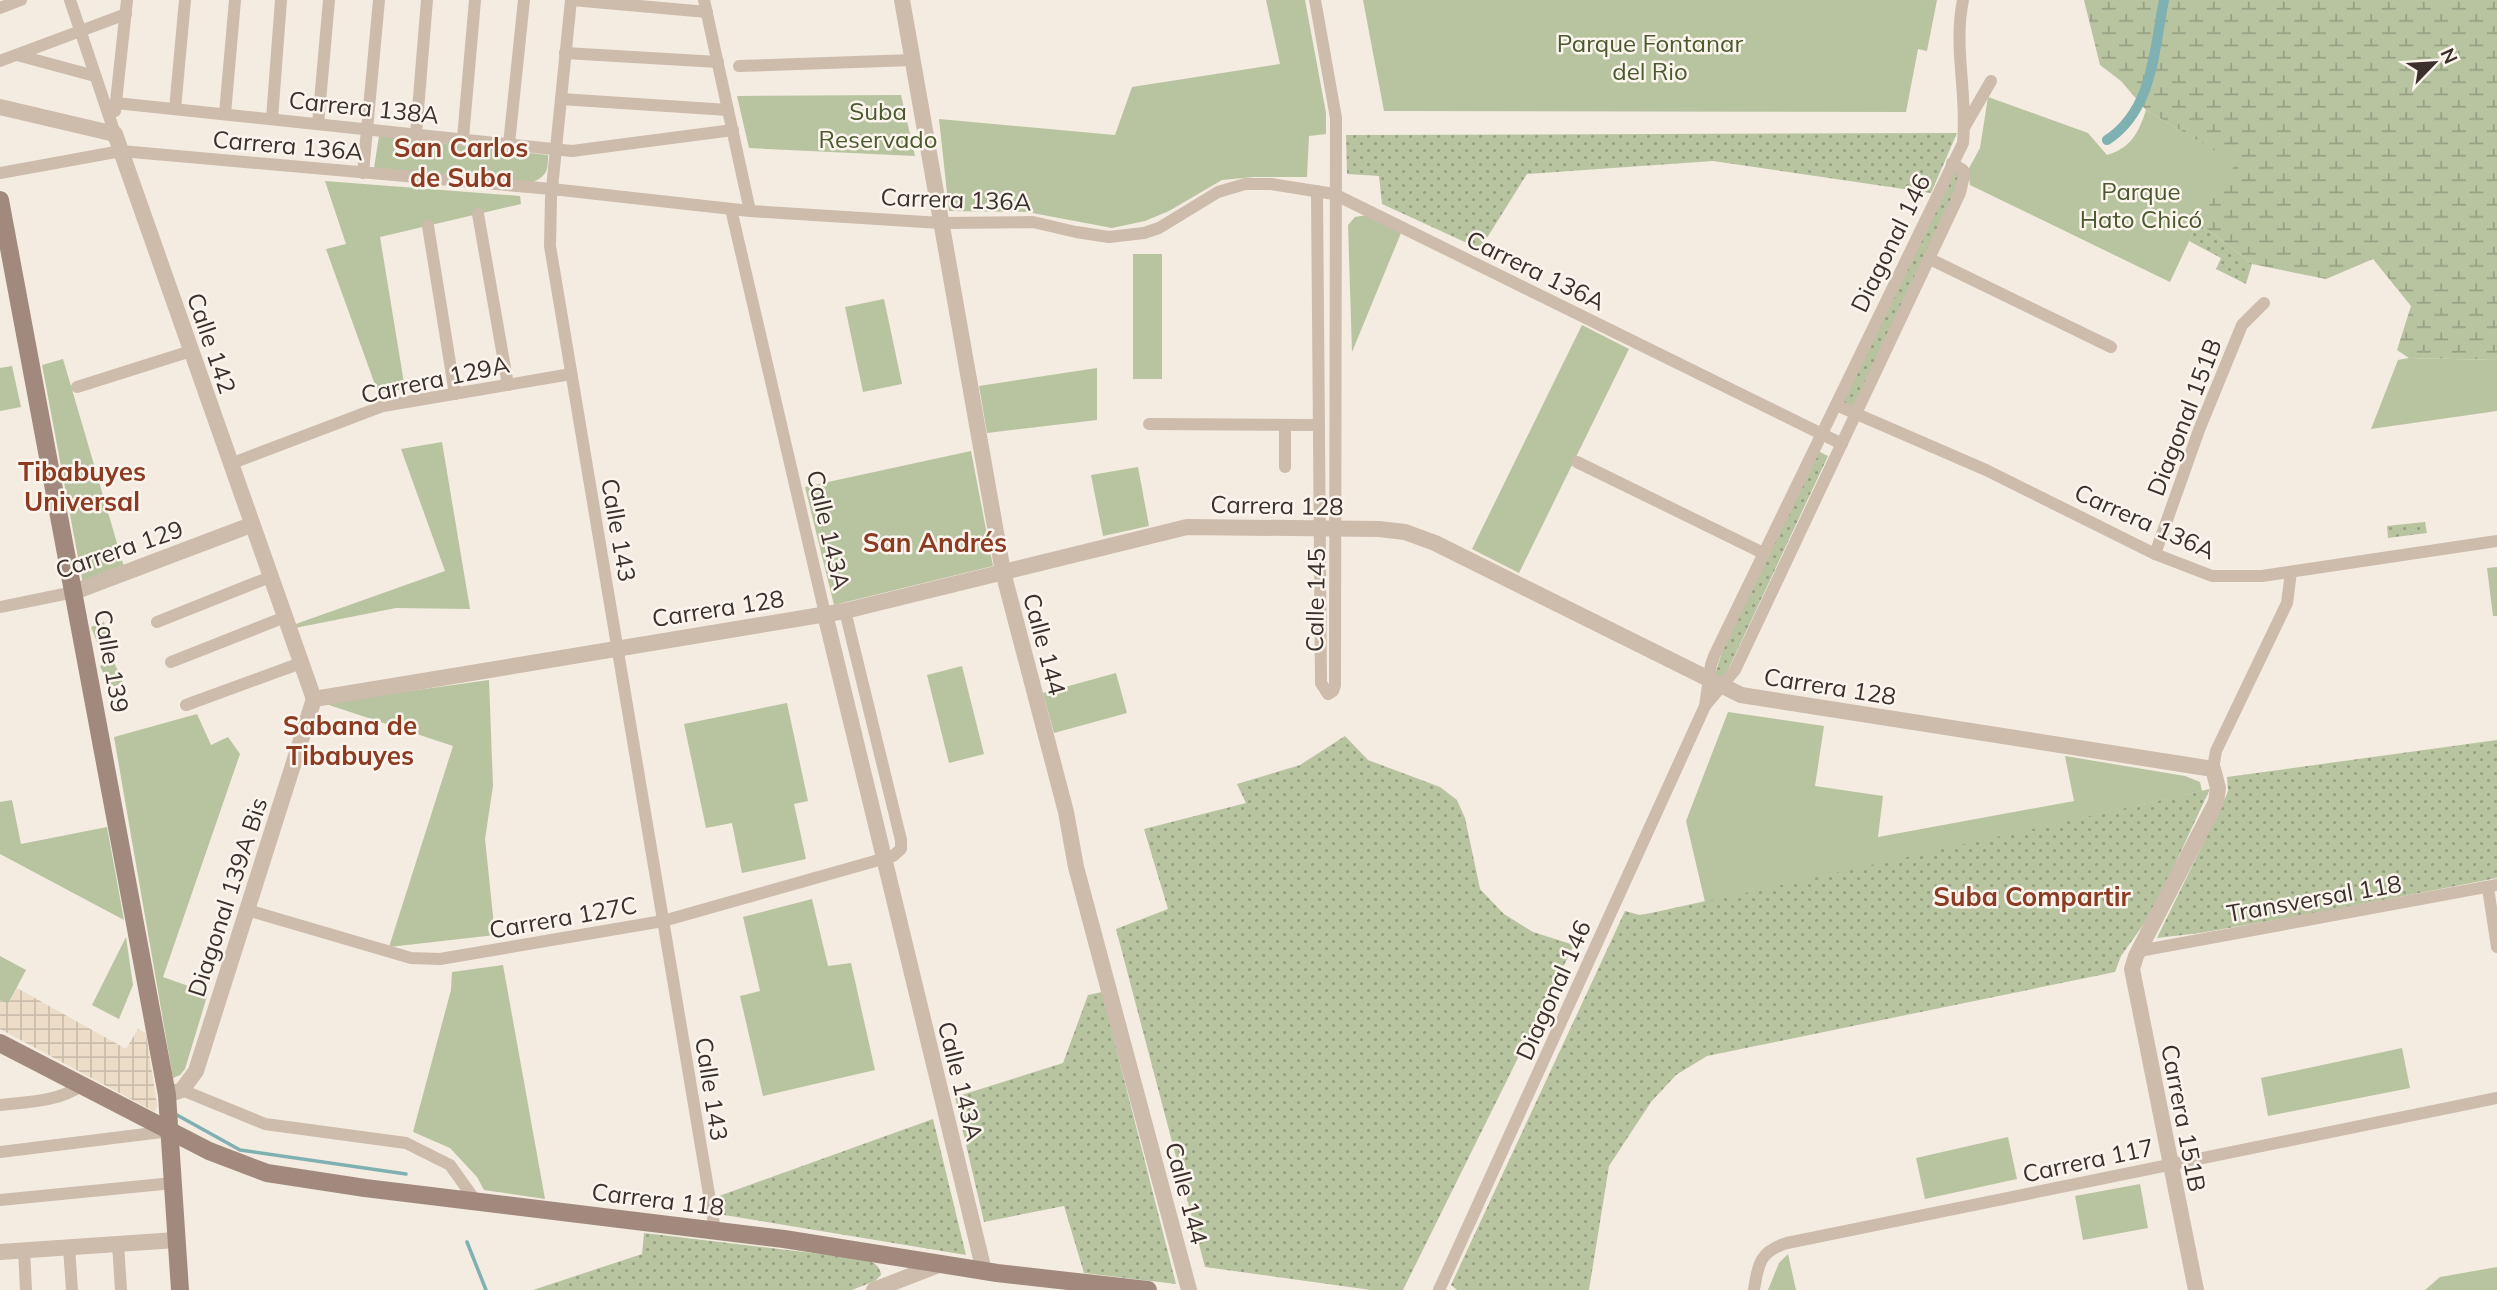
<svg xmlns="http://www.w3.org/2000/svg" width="2497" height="1290" viewBox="0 0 2497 1290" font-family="Mulish,sans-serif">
<defs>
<pattern id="grass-dots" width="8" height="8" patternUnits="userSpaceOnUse" patternTransform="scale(1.75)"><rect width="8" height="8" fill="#b8c4a0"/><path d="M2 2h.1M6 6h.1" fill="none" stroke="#97a083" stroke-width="1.8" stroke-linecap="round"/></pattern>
<pattern id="wetland-marsh" width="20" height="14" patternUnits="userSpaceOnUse" patternTransform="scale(1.75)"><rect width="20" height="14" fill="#b8c4a0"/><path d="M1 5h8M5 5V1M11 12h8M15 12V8" fill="none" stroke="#97a083"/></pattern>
<pattern id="plaza-grid" width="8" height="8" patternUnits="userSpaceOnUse" patternTransform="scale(1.75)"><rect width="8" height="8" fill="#ecdcc8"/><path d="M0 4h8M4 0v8" fill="none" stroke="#cbbdac"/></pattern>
</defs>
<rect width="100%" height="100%" fill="#f4ebe1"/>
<!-- grass -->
<g fill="url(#grass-dots)">
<path d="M1957,133L1931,193L1713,161L1527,174L1480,249L1382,204L1379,176L1347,174L1346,135Z"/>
<path d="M1957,171L1960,180L1855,404L1851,408L1844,404V400L1953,172Z"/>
<path d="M2198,222L2252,264L2246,284L2216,269L2221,258L2189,241Z"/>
<path d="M1818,451L1828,456L1729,668L1723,678L1715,675L1724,645Z"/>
<path d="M2425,522L2427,533L2388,538L2387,526Z"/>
<path d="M1345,736L1368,760L1440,787L1457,800L1465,818L1480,889L1504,914L1533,932L1574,945L1403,1290H1371L1205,1267L1116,929L1168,909L1144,829L1246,803L1237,784L1300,765Z"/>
<path d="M2497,740V878L2316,913L2200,933L2157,938L2223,803L2228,791L2227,777Z"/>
<path d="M2210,789L2153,911L2121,956L2115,972L1707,1056L1676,1075L1651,1102L1609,1166L1589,1290H1457L1451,1285L1625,911L1640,915L1656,912Z"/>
<path d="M1102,992L1176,1284L1084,1273L1064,1206L984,1222L955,1097L1063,1063L1088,995Z"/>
<path d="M933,1119L966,1255L724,1215L719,1196Z"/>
<path d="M644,1233L863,1259C872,1262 880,1264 881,1275L875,1281L852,1290H533L642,1254Z"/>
</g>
<!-- wetland -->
<path fill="url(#wetland-marsh)" d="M2084,0H2497V360L2409,358L2397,350L2411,306L2373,259L2326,279L2252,264L2198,222L2235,163L2146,110L2121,81L2100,65Z"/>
<!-- park -->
<g fill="#b8c4a0">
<path d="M1266,0H1305L1326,113V134L1309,136L1307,177H1254L1222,180L1169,211L1145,221L1112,228L1027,212L949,211L939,119L1115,135L1132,87L1280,64Z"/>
<path d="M1363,0H1937L1927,51L1918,49L1906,112L1384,111Z"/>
<path d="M901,95L915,156L749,148L737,96Z"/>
<path d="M1988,97L2088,133L2107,155C2131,148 2139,132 2146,110L2236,163L2198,222L2170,282L1970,185L1968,170L1980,148Z"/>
<path d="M379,136L548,155C548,170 547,176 533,182L374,168Z"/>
<path d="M325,181L520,196L521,204L380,237L405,389L378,393L326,249L346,244Z"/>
<path d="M1367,215L1401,233L1352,352L1348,225L1355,217Z"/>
<rect x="1133" y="254" width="29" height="125"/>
<path d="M884,299L902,384L863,392L845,307Z"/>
<path d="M1582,325L1629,349L1519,573L1472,549Z"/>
<path d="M2409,358L2497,360V411L2371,429L2398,360Z"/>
<path d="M63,359L124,567L83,584L42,365Z"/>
<path d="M12,366L21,407L0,411V368Z"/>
<path d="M1097,368V420L987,433L979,386Z"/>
<path d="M442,442L470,609L396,608L295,628L293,625L445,571L401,449Z"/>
<path d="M971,451L993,566L834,605L805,487Z"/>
<path d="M1138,467L1149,526L1103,536L1091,475Z"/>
<path d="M2497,567V616H2493L2487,568Z"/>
<path d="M104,622L115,652L103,657L91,627Z"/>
<path d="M113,660L123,683L110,688L100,666Z"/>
<path d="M962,666L984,754L949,763L927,675Z"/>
<path d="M1116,673L1127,713L1054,733L1043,693Z"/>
<path d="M489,680L493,786L485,839L495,935L389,947L453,746L323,703Z"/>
<path d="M787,703L808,801L794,804L806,859L742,873L732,823L706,828L684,724Z"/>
<path d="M1728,712L1824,726L1815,786L1883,796L1878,837L2074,801L2065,756L2185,776L2200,782L2202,791L1705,902L1686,821Z"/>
<path d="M197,714L211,745L228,737L240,754L163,977L208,993L185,1069L180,1075L173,1078L114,737Z"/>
<path d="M12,800L21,844L107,827L124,920L0,854V802Z"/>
<path d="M812,899L828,966L851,963L875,1070L763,1096L740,996L760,991L743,917Z"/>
<path d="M126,937L133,985L119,1019L92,1005Z"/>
<path d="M0,956L26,970L8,1004L0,1000Z"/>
<path d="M503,965L545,1199L484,1190L477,1177L450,1148L413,1132L451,990L452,972Z"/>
<path d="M2402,1048L2410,1088L2268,1116L2261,1078Z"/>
<path d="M2008,1137L2017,1179L1925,1199L1916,1158Z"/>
<path d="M2140,1184L2148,1228L2083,1240L2075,1196Z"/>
<path d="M1788,1254L1796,1290H1768L1779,1263Z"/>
<path d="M2497,1267V1290H2425L2440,1277Z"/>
</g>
<!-- plaza -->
<path fill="url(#plaza-grid)" d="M17,988L126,1049L138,1029L146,1033L157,1105L155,1112L0,1029V1000L8,1004Z"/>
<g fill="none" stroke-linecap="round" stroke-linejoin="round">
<!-- stream -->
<g stroke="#7fb0b2" stroke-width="3.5">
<path d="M177,1115L240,1150L406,1174"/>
<path d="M467,1242L486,1290"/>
</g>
<!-- canal -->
<path stroke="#7fb0b2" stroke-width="10" d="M2107,140C2153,110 2154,50 2164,0"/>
<!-- minor -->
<g stroke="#cdbbac" stroke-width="12">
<path d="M70,0L115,134"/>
<path d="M571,0L551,198L550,246L715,1230"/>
<path d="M572,0L707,12"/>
<path d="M704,0L750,211"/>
<path d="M1315,0L1336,118L1335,685L1333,691L1328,694L1321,683L1317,191"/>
<path d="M0,8L21,0"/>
<path d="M565,53L718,62"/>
<path d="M17,55L95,76"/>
<path d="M0,61L126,14"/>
<path d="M739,66L913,60"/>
<path d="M561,99L728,110"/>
<path d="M116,103L572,151L733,130"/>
<path d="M175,109L185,0"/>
<path d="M115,111L127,0"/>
<path d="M225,114L235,0"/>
<path d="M272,119L281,0"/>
<path d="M318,124L329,0"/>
<path d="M1965,126L1991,81"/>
<path d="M416,134L427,0"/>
<path d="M463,138L475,0"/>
<path d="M509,144L524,0"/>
<path d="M0,173L121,151L552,189L750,211L941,223L1033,222L1076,232L1109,237L1144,233L1159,228L1218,192L1245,184H1271L1334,194L1842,444"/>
<path d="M363,173L379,0"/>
<path d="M731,209L825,614"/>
<path d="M478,214L508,385"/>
<path d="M428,226L455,394"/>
<path d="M1930,259L2111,347"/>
<path d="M77,387L191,351"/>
<path d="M1836,405L1986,470L2155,554L2212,576H2262L2497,541"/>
<path d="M1149,424L1319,425"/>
<path d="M1285,425V467"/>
<path d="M1577,462L1763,553"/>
<path d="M230,464L383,406L571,374"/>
<path d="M2155,554L2199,430L2242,325L2264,303"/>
<path d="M0,607L74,592"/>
<path d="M157,622L270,577"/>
<path d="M171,662L285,617"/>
<path d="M186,705L301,663"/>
<path d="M1705,706L1735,670L1960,193L1964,176L1963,170L1952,163"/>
<path d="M2213,769L2216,751L2287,603L2291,572"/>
<path d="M2488,888L2497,947"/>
<path d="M247,910L411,958L440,959L663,921L893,856L901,849V840L845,611"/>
<path d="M2139,951L2497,885"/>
<path d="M182,1090L265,1124L406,1143L450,1165L475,1200"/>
<path d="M0,1105C28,1102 58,1102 82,1085"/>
<path d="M0,1152L170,1131"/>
<path d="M0,1200L173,1183"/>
<path d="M118,1244L121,1290"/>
<path d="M69,1247L72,1290"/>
<path d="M24,1250L26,1290"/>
<path d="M1439,1290L1705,706L1711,665L1714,656L1963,143C1968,95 1953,48 1963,0"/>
<path d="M1754,1290C1758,1264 1760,1251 1787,1243L2497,1098"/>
</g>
<!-- tertiary -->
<g stroke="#cdbbac" stroke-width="16">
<path d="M902,0L1003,572L1066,812L1076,867L1189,1290"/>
<path d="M0,107L115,134L314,699"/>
<path d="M74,592L251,525"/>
<path d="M825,614L984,1271"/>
<path d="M314,699L845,611L1187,527L1379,529L1405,532L1435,543L1741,695L2213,769L2218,788L2216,802L2136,956L2132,969L2196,1290"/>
<path d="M167,1095L182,1090L196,1071L314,699"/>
<path d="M0,1252L176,1240"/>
<path d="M874,1290L941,1264"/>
</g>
<!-- secondary -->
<g stroke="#a18a7d" stroke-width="18">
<path d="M0,200L167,1095L180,1290"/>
<path d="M0,1043L209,1151L267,1173L365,1188L784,1239L997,1273L1148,1290"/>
</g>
</g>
<g text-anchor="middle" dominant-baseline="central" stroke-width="5" stroke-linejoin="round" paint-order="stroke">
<!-- park labels -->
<g font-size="24" fill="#4a5a2e" stroke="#fbf5ee">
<text x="1650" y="43">Parque Fontanar<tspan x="1650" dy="28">del Rio</tspan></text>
<text x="878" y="111">Suba<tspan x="878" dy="28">Reservado</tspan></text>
<text x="2141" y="191">Parque<tspan x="2141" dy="28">Hato Chicó</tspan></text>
</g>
<!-- street labels -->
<g font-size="24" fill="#3b302b" stroke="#fbf5ee">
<text transform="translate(364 107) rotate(6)">Carrera 138A</text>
<text transform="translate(288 145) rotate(5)">Carrera 136A</text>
<text transform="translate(956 199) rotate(2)">Carrera 136A</text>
<text transform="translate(1890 243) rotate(-64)">Diagonal 146</text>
<text transform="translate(1536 270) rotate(26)">Carrera 136A</text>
<text transform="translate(212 343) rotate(71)">Calle 142</text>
<text transform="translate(435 379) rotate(-12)">Carrera 129A</text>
<text transform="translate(2184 417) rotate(-69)">Diagonal 151B</text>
<text transform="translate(1277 505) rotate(1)">Carrera 128</text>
<text transform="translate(2145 521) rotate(24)">Carrera 136A</text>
<text transform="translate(619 530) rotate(80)">Calle 143</text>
<text transform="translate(829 530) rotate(77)">Calle 143A</text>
<text transform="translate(119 549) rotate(-19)">Carrera 129</text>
<text transform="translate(1315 600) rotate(-89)">Calle 145</text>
<text transform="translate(718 608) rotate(-9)">Carrera 128</text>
<text transform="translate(1045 644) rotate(75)">Calle 144</text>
<text transform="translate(112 661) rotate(80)">Calle 139</text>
<text transform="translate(1830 686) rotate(9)">Carrera 128</text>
<text transform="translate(227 897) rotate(-72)">Diagonal 139A Bis</text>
<text transform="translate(2314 898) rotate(-10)">Transversal 118</text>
<text transform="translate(563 917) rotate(-10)">Carrera 127C</text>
<text transform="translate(1553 990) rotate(-66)">Diagonal 146</text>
<text transform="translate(961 1081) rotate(76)">Calle 143A</text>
<text transform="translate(712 1089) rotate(81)">Calle 143</text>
<text transform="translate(2184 1118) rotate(79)">Carrera 151B</text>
<text transform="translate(2088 1160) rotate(-12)">Carrera 117</text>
<text transform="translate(1187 1193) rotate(75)">Calle 144</text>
<text transform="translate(658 1199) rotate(7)">Carrera 118</text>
</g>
<!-- neighbourhood labels -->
<g font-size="26" font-weight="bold" fill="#8c3b22" stroke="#fbf5ee">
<text x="461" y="147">San Carlos<tspan x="461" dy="30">de Suba</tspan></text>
<text x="82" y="471">Tibabuyes<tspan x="82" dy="30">Universal</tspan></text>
<text x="935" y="542">San Andrés</text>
<text x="350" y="725">Sabana de<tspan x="350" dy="30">Tibabuyes</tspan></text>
<text x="2032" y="896">Suba Compartir</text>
</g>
</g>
<!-- north arrow -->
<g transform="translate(2434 63) rotate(65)" stroke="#fbf5ee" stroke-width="5" paint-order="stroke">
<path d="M0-5L12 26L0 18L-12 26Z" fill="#3b302b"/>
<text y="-10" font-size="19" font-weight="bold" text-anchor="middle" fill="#3b302b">N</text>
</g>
</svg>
